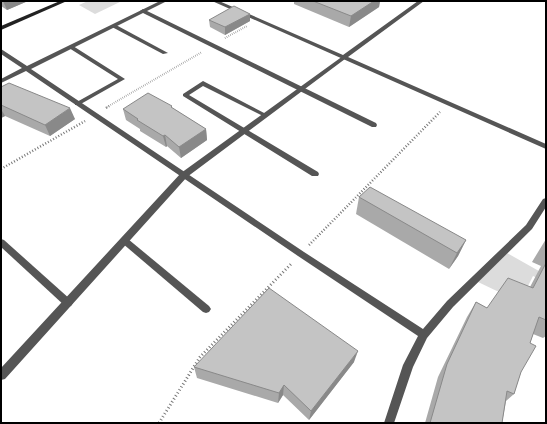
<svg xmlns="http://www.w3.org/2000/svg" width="547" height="424" viewBox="0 0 547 424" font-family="'Exo 2',sans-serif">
<rect width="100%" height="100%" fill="#fff"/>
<!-- green -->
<g fill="#dcdcdc">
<path d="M88,1H122L95,14L79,5Z"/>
<path d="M507,253L546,275V282L533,276L520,302L478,282Z"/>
</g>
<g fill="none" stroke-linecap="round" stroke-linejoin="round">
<!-- path-far2 -->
<g stroke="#777" stroke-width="2" stroke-dasharray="0.5 1.5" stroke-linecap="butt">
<path d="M225,38L247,26"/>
<path d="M107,107L202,52"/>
</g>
<!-- path-far1 -->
<g stroke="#777" stroke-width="2.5" stroke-dasharray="1 2" stroke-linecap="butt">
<path d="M106,108L109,106"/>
<path d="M1,169L85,121"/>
<path d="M309,245L440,112"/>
</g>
<!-- path -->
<path stroke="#777" stroke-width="3" stroke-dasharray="1 2.5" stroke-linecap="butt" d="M159,423L200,357L292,263"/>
<!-- service -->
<g fill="#555" fill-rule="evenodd">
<path d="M143,9L376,123L377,125L376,127H372L141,12L140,11Z"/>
<path d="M112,25H116L168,53L163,54L112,27Z"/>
<path d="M71,45L73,46L125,79L79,105H75V103L118,79L69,48L68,47Z"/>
<path d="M203,81L268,115L265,117L203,86L189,95L318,172L319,174L318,176H312L183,96V94Z"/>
<path d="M125,238L128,239L209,306L211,309L209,312L206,313L203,312L122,243L121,241L122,239Z"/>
<path d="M1,239L4,240L71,300L73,303L71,306L68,307L65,306L1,247Z"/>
</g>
<!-- minor -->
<g fill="#555" fill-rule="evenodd">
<path d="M160,1H167L31,69L304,252L423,329L447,301L526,225L543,199L546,198V207L532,229L453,307L427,338L413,367L394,423H384L403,365L418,336L298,256L26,71L1,83V79L22,68L1,54V49L27,66Z"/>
<path d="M212,1H219L343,55L418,1H424L348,57L546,144V149Z"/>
</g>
<!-- tertiary -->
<path fill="#555" fill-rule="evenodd" d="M343,56L346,58L345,59L187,177L5,379L1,380V368L181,173Z"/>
<!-- secondary -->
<path fill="#222" fill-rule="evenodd" d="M60,1H67L1,30V26Z"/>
</g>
<!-- wall -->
<g fill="#a9a9a9">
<path d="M1,1H28L7,10L1,6Z"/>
<path d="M294,1H380L379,7L349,27L294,4Z"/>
<path d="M250,14V21L225,35L210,27L209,20Z"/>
<path d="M1,87L75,119L50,136L5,116L1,118Z"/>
<path d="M172,106V108L206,129L207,140L181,158L167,146L166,147L140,131V129L126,120L123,109Z"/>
<path d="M359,197L466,240L458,256L449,269L356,214Z"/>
<path d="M546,239V336L543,338L533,334L514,394L506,401L502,423H425L438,377L467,317L476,302L487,308L530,287L541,266L532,262Z"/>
<path d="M354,362L309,420L283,395L278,403L197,378L194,367Z"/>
</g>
<!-- shaded-wall -->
<g fill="#898989">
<path d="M3,1H28L7,10Z"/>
<path d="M374,1H380L379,7L349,27L351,16Z"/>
<path d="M250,14V21L225,35V27Z"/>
<path d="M70,108L75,119L50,136L45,125Z"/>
<path d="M1,109L5,116L1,118Z"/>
<path d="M206,129L207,140L181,158L179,147Z"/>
<path d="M165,135L167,146L166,147L163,136Z"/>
<path d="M466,240L458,256L449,269L457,253Z"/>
<path d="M358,351L354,362L309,420L311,411Z"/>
<path d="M284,385L283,395L278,403L279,393Z"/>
</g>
<!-- building -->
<g fill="#c4c4c4" stroke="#898989">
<path d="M313,1H374L351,16Z"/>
<path d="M234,6L250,14L225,27L209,20Z"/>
<path d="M9,83L70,108L45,125L1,105V87Z"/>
<path d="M148,93L172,106L171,107L206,129L179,147L165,135L163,136L137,120L138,119L123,109Z"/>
<path d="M370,187L466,240L457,253L359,197Z"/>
<path d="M546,263V320L539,317L530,343L536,346L521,372L514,394L507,391L502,423H430L447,364L476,302L487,308L508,278L533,288Z"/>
<path d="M269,288L358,351L311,411L284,385L279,393L194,367Z"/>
</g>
<!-- border -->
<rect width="547" height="424" fill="none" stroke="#000000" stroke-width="4"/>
</svg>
